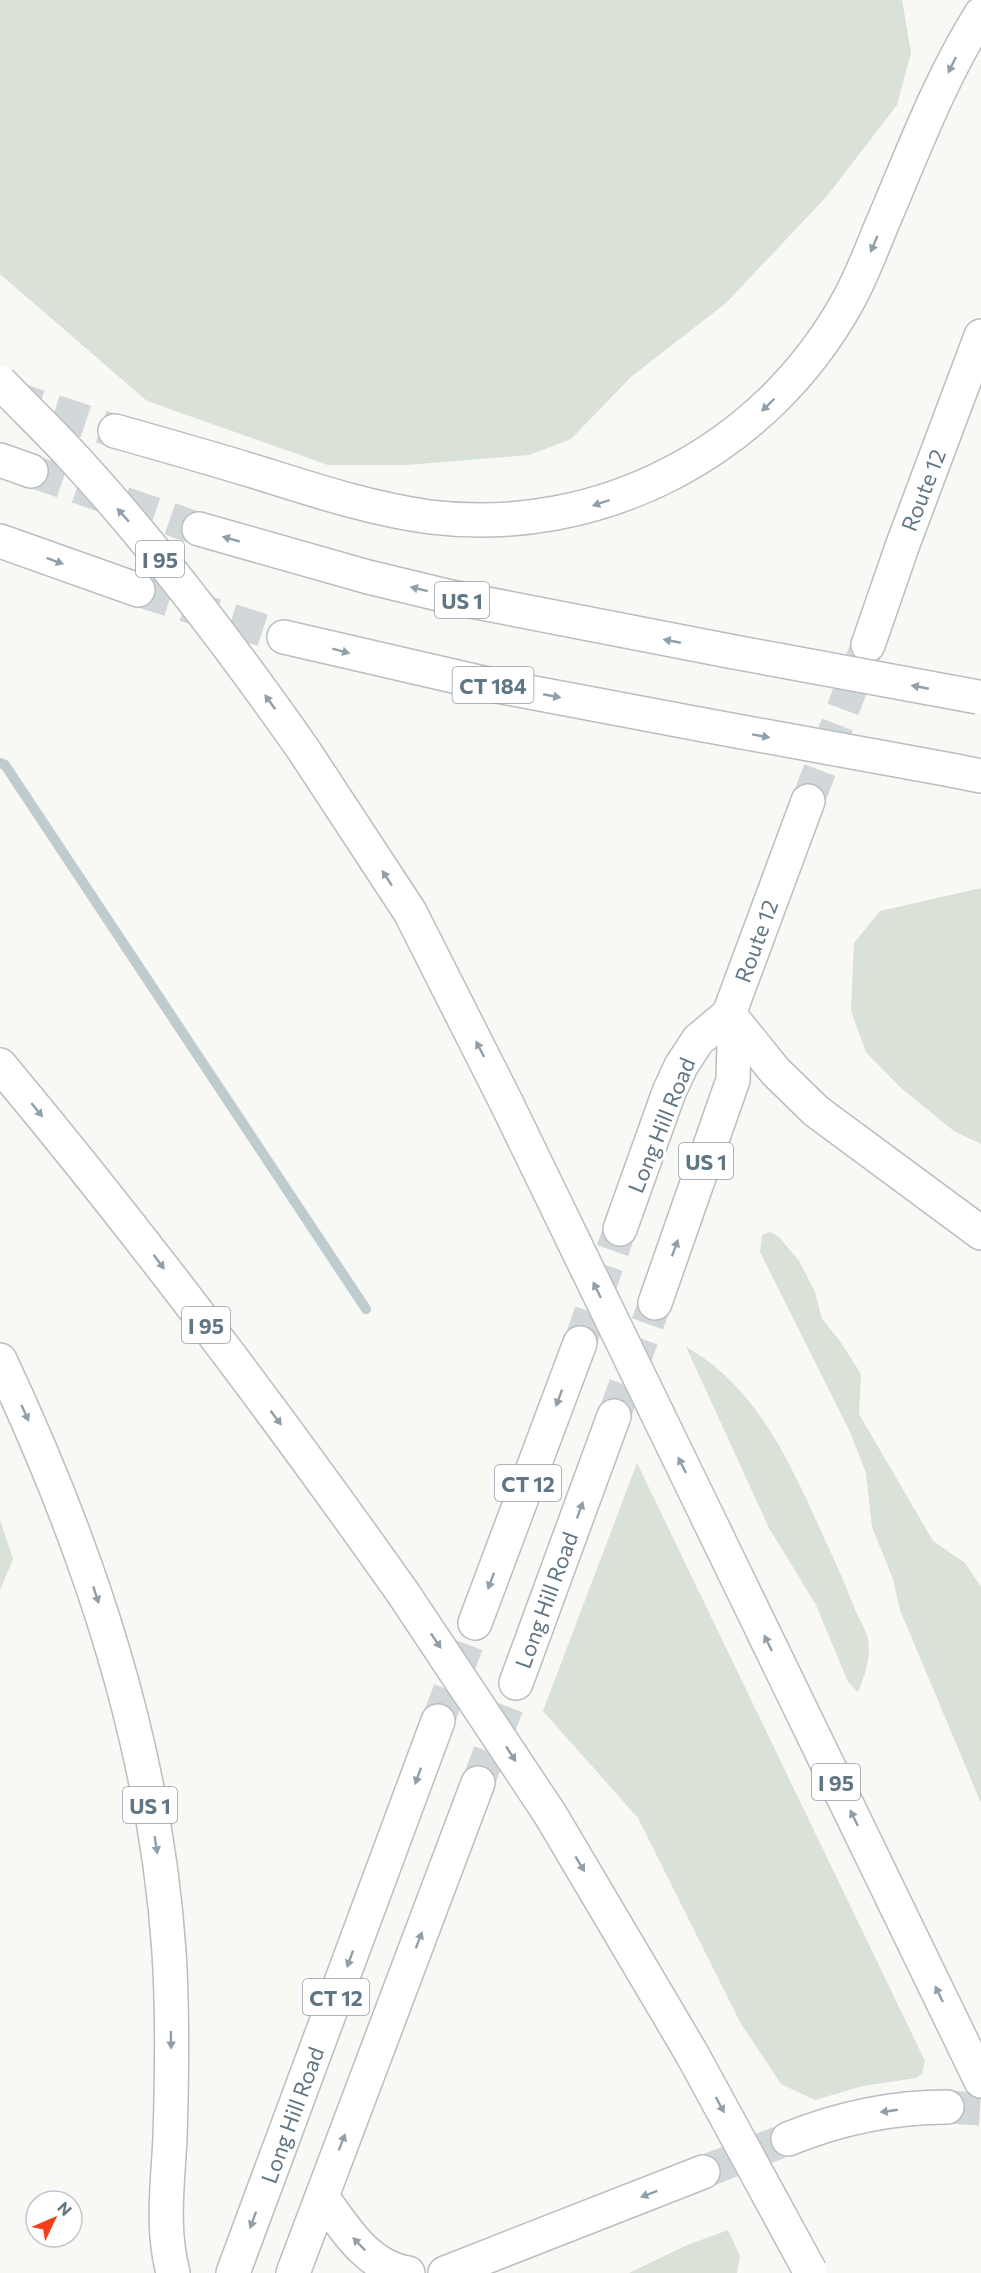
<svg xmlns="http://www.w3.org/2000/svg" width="981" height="2273" viewBox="0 0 981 2273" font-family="Commissioner,sans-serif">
<rect width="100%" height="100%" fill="#f8f8f5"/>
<!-- green -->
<g fill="#dae1d6">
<path d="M0,0H902L911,53L897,105L827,196L726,303L632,376L571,439L529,455L407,465H328L147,401L0,274Z"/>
<path d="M981,888V1144L954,1131L901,1088L866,1052L851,1011L854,943L880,911Z"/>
<path d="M770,1232L779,1237L799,1261L815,1292L822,1319L840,1341L861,1374L859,1414L933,1541L965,1563L981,1587V1803L900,1610L893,1579L872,1527L866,1473L850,1432L760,1252L762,1235Z"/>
<path d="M686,1347C763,1389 797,1480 832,1555C841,1575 849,1594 857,1614C861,1622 866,1631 868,1639C871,1658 865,1675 858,1692L848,1682L816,1605L769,1528Z"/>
<path d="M637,1463L925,2061L922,2074L916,2078L863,2086L815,2100L781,2084L740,2022L638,1818L543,1711Z"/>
<path d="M0,1520L13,1559L0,1590Z"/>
<path d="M728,2230L740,2256L737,2273H629L685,2246Z"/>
</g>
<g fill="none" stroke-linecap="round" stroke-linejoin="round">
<!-- stream -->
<path stroke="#becbcf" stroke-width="10" d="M0,763L5,765L366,1309"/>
<!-- highway-tunnel -->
<g stroke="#d2d8d9" stroke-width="33" stroke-dasharray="33 16" stroke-linecap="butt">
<path d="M8,396L115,431"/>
<path d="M31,471L199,529"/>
<path d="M138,590L284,637"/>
<path d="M808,801L866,649"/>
<path d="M580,1343L620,1229"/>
<path d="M614,1416L655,1303"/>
<path d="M438,1721L475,1623"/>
<path d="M478,1783L516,1683"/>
<path d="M947,2107L981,2109"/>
<path d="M703,2172L788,2139"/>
</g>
<!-- highway casing -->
<g stroke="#babec1" stroke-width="36">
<g id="highway">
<path d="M115,431C161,444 207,457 253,471C311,489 370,509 430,517C601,538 766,450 848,301C862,276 872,248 883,222C913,152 940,79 981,14"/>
<path d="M0,460L31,471"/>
<path d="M199,529L368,577L451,597L729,651"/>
<path d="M0,541L138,590"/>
<path d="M284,637L492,685L704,725"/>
<path d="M868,645L903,544L981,336"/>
<path d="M303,749L410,912L506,1102"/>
<path d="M951,770L981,776"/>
<path d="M729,1014L775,1071L816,1111L981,1233"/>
<path d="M729,1014L808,801"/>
<path d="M0,1065C142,1235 275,1412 403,1593"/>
<path d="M620,1229L669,1092L681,1066L698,1040L729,1014"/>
<path d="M655,1303L733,1080L734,1043L729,1016"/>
<path d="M0,1360C88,1547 155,1745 169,1952C173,2014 172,2075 170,2137C168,2183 161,2227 173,2273"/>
<path d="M708,1518L981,2081"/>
<path d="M475,1623L580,1343"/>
<path d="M516,1683L614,1416"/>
<path d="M550,1814L692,2054"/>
<path d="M788,2139C840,2118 891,2107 947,2107"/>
<path d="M322,2197C344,2227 367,2267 408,2273"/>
<path d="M233,2273L438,1721"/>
<path d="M293,2273L478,1783"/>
<path d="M445,2273L703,2172"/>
</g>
</g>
<!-- highway -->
<use href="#highway" stroke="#fff" stroke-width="33"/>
<!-- highway-bridge casing -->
<g stroke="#babec1" stroke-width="36" stroke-linecap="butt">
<g id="highway-bridge">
<path d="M0,382C24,407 49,431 73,457C157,548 232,648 303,749"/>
<path d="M729,651L978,697"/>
<path d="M704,725L951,770"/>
<path d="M506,1102L708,1518"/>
<path d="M403,1593L550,1814"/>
<path d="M692,2054L810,2271"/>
</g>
</g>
<!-- highway-bridge -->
<use href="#highway-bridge" stroke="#fff" stroke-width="33"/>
</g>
<!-- one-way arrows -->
<defs><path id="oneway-solid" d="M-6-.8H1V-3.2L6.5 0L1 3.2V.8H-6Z" transform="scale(1.5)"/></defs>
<g fill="#909fa9">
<use href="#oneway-solid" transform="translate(952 65) rotate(116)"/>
<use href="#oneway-solid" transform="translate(874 244) rotate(113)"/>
<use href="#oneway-solid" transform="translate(768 405) rotate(136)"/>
<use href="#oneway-solid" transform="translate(601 503) rotate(162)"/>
<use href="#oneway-solid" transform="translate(123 515) rotate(-131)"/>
<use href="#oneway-solid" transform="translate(231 539) rotate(-164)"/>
<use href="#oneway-solid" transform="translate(55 561) rotate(20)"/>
<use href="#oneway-solid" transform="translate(419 589) rotate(-166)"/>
<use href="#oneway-solid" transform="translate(672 641) rotate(-169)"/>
<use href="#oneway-solid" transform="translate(341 651) rotate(15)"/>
<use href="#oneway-solid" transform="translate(920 687) rotate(-169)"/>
<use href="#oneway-solid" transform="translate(552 696) rotate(11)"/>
<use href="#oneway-solid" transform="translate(270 702) rotate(-126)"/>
<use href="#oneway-solid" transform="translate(761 736) rotate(10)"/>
<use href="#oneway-solid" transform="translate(387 878) rotate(-123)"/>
<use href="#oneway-solid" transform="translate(480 1049) rotate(-117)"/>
<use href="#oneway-solid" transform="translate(37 1110) rotate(51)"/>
<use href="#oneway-solid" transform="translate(675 1248) rotate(-70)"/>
<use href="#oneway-solid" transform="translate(159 1262) rotate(53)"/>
<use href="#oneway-solid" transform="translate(597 1290) rotate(-116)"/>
<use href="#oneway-solid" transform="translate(559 1398) rotate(110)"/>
<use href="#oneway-solid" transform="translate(25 1413) rotate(66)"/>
<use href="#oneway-solid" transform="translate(276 1418) rotate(53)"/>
<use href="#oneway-solid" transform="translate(682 1465) rotate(-116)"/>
<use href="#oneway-solid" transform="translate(580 1510) rotate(-70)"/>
<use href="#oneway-solid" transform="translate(491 1581) rotate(110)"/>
<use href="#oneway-solid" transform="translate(96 1595) rotate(72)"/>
<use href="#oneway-solid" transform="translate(436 1641) rotate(56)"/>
<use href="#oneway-solid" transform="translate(768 1643) rotate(-116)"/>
<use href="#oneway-solid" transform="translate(511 1754) rotate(57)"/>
<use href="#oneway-solid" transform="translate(418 1776) rotate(110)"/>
<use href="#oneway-solid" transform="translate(854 1818) rotate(-116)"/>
<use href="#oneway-solid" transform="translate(156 1845) rotate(81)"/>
<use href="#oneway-solid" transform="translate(580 1864) rotate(59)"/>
<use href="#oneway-solid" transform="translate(419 1940) rotate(-69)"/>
<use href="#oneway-solid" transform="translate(350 1959) rotate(110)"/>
<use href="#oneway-solid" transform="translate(939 1994) rotate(-116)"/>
<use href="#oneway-solid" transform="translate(171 2040) rotate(89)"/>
<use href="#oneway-solid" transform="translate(720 2105) rotate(62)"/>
<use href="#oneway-solid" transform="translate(889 2111) rotate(172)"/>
<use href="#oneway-solid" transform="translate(342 2142) rotate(-69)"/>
<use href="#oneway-solid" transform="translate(649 2194) rotate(159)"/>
<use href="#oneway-solid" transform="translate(253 2220) rotate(110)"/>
<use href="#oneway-solid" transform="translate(359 2244) rotate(-134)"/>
</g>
<g text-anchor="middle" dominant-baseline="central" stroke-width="6" stroke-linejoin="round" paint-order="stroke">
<!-- shield labels -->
<g fill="#fff" stroke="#909fa9" stroke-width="1.5">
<rect x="136" y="541" width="48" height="36" rx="4.5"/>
<rect x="435" y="582" width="54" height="36" rx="4.5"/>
<rect x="452.5" y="667" width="81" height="36" rx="4.5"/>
<rect x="679" y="1143" width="54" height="36" rx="4.5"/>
<rect x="182" y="1307" width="48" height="36" rx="4.5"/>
<rect x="495" y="1465" width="66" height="36" rx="4.5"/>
<rect x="812" y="1764" width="48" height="36" rx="4.5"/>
<rect x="123" y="1787" width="54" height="36" rx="4.5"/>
<rect x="303" y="1979" width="66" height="36" rx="4.5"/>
</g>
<g font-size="21" font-weight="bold" fill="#607684">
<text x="160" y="559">I 95</text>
<text x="462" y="600">US 1</text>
<text x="493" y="685">CT 184</text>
<text x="706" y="1161">US 1</text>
<text x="206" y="1325">I 95</text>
<text x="528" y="1483">CT 12</text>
<text x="836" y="1782">I 95</text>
<text x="150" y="1805">US 1</text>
<text x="336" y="1997">CT 12</text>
</g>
<!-- street labels -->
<g font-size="22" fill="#607684" stroke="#fff">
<text transform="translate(923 490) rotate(-69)">Route 12</text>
<text transform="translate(756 941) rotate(-70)">Route 12</text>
<text transform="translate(661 1125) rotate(-68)">Long Hill Road</text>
<text transform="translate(546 1600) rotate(-70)">Long Hill Road</text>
<text transform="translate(292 2115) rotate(-70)">Long Hill Road</text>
</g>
</g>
<!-- north arrow -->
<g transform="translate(54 2219) rotate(46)"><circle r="28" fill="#ffffff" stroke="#bfc8ce" stroke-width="1.5"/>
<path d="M0-4.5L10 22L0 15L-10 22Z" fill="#f53e18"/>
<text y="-9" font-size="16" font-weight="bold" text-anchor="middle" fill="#607684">N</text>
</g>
</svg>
